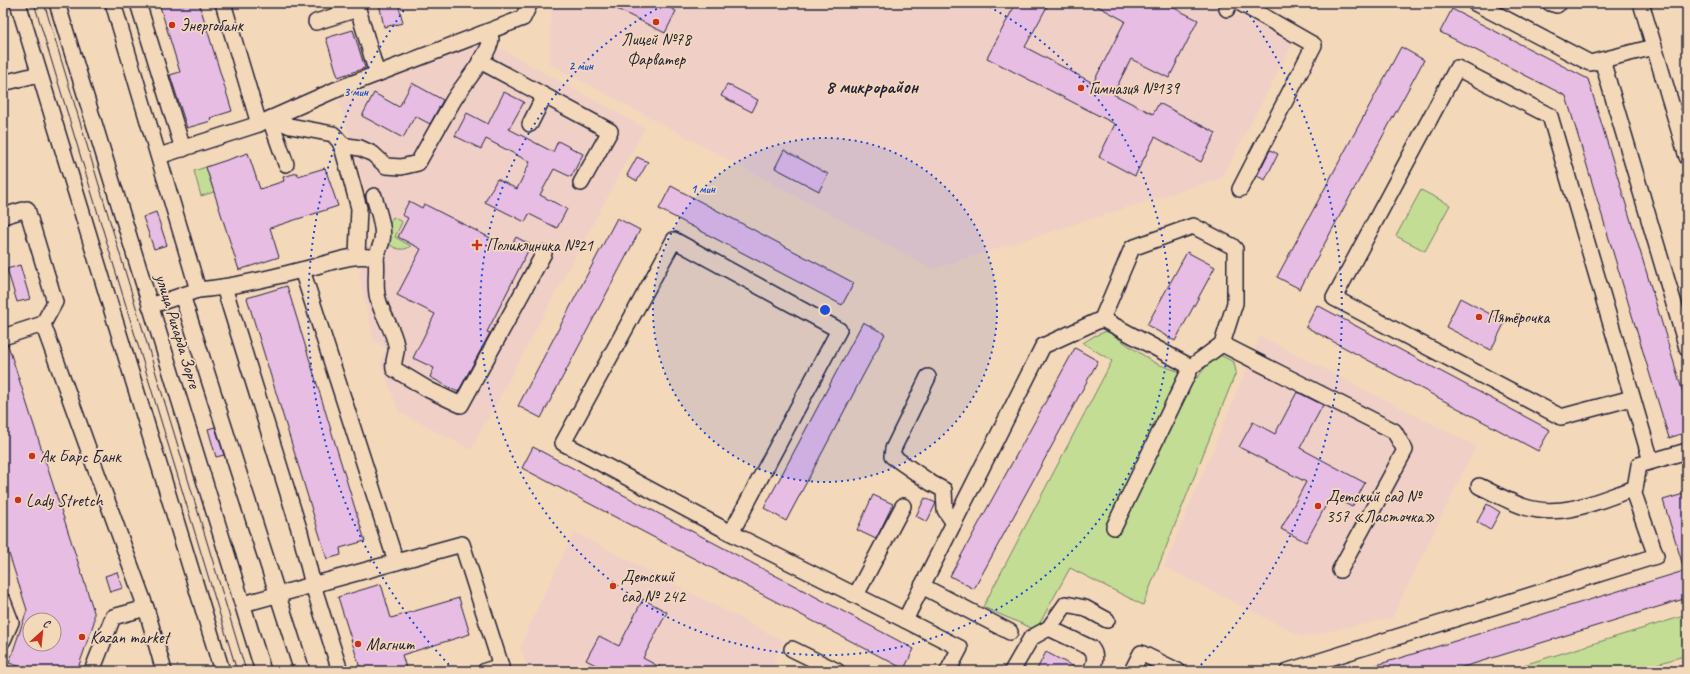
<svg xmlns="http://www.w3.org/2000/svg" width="1690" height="674" viewBox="0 0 1690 674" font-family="Caveat,sans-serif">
<rect width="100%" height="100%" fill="#f4d8ba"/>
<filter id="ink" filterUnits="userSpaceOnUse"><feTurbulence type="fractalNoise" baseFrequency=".025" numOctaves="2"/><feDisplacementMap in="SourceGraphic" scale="8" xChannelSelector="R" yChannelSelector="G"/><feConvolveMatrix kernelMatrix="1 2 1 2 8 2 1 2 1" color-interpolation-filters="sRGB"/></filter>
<g filter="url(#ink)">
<!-- built -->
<g fill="#f0d0c6">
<path d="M551,3H1220L1222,6L1293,43L1222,178L932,269L550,64Z"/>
<path d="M487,41L645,128L471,450L399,412L380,362L386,348L373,340L359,273L379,233L338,100Z"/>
<path d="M1260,336L1476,446L1392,618L1303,637L1164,567Z"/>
<path d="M574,532L784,641L770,671H528L520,646Z"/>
</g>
<!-- green -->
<g fill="#c3dd94" stroke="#728068">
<path d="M206,167L214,192L201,196L194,171Z"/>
<path d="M1421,190L1450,205L1425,251L1396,236Z"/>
<path d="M393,217L402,222L395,237L411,246C403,252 394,249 387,242L389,225Z"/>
<path d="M1107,331L1155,363L1197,378L1208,364L1220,355L1234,362L1236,372L1143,605L1070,568L1036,630L983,607L1112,361L1083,343L1094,336Z"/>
<path d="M1687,615V655L1634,671H1504Z"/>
</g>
<!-- building -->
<g fill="#e8bde3" stroke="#22223b" fill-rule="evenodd">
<path d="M159,3H199L232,111L210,118L211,121L187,128L170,75L180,72Z"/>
<path d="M379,3H398L403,23L384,27Z"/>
<path d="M605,3H661L676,11L665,33Z"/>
<path d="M1016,3H1049L1025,47L1093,83L1125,21L1092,3H1139L1147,7L1149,3H1164L1198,20L1169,78L1131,59L1113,94L1153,114L1159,103L1216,133L1201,162L1155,137L1135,176L1099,157L1115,124L987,58Z"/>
<path d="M1452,9L1588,79L1687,406V432L1669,438L1566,96L1440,32Z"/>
<path d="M353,30L365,68L338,77L326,38Z"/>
<path d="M1401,47L1424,60L1300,289L1277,277Z"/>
<path d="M412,83L443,100L430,124L415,116L403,138L362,116L374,93L399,107Z"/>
<path d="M727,84L758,100L752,112L721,96Z"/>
<path d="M504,92L524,102L509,129L553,152L558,141L583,154L571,177L554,169L540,195L567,209L557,228L529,214L525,222L485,202L497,179L517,189L530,162L486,139L481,149L455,136L467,113L488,124Z"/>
<path d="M784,150L828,174L819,191L775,168Z"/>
<path d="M1270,150L1278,154L1265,180L1257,176Z"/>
<path d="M248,153L260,189L284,181L283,177L297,173L298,176L325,168L338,206L270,228L279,257L239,270L206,167Z"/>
<path d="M637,157L648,162L637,181L627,175Z"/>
<path d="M671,186L854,283L842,305L659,209Z"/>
<path d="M409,201L422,208L424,204L510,248L516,237L531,245L487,332L490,333L458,392L430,377L434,368L413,358L435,314L397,295L421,249L398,237L408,218L402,215Z"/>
<path d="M156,212L167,245L154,249L143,217Z"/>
<path d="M617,218L640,230L541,418L518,406Z"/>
<path d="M1187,252L1215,267L1175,341L1147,325Z"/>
<path d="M20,265L30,299L17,302L7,269Z"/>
<path d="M287,286L365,541L340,548L341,555L327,559L247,298Z"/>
<path d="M1460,298L1505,322L1491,350L1446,327Z"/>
<path d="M1317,305L1550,430L1538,451L1306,327Z"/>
<path d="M863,322L885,334L786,521L764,508Z"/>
<path d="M8,345L94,612V622L77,671H23L24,668L9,663L27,610L3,535V346ZM30,620H54V644H30Z"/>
<path d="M1075,348L1098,361L974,589L950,576Z"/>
<path d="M1297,392L1323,405L1300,448L1365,483L1352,507L1331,496L1306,542L1281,529L1306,482L1239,447L1253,422L1275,434Z"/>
<path d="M215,427L224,455L216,457L208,429Z"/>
<path d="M533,447L914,649L904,669L522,468Z"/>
<path d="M1687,493V569H1684L1663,500Z"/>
<path d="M873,495L893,504L876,539L857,530Z"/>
<path d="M925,498L936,503L927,522L916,516Z"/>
<path d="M1487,504L1500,512L1490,530L1477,522Z"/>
<path d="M1687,570V598L1450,671H1368L1367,668Z"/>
<path d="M117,572L123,588L110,592L105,576Z"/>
<path d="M381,584L391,618L459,598L470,634L402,655L407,671H361L338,597Z"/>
<path d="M643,599L667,612L643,658L667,671H607L586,660L599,636L619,646Z"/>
<path d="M1046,652L1082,671H1036Z"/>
</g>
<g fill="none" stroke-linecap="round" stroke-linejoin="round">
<!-- minor casing -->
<g stroke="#22223b" stroke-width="18">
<g id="minor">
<path d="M18,3L222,671"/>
<path d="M57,3L263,671"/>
<path d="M113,3L198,290L150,306"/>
<path d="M138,3L183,149"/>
<path d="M223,3L259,124"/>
<path d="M1240,3L1314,45L1240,189"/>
<path d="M1475,3L1590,63L1654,47"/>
<path d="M1550,3L1557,5L1559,3"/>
<path d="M1641,3L1687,157"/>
<path d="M1227,9L1230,3"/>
<path d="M316,22L358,9L377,74"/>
<path d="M1602,60L1687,348"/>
<path d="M480,61L610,131L581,183"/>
<path d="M3,83L39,74"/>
<path d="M272,118L290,126L333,134L341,143L359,208L357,255"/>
<path d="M270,119L286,164"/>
<path d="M530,124L544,96"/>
<path d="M341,145L360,148L373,154L386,166L401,167L418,163C429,143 441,122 453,101C461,87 490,54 491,39L482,34"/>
<path d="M159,156L256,125L335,90L523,18L530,3"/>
<path d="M374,196C377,209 385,227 382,240C381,247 377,251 376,258"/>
<path d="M3,216L27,209L55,302L43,324L3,337"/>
<path d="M302,270L396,562"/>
<path d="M224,287L300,532L313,585L340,671"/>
<path d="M198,290C233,287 267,279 301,270C326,265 351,252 376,258C378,272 374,285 378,299C382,315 393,328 396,345C398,353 392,360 394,369L429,390L461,405L544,253"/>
<path d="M182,295L302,671"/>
<path d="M1102,319L1191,367L1222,344L1394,431L1405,450L1340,570"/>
<path d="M43,324L146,608L164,671"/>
<path d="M928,377L893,449L892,456L931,483L944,490L945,510L954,523"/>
<path d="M1632,398L1561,417L1334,298L1457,68L1550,116L1651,461"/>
<path d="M1479,486C1494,493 1509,502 1525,507C1563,519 1600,500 1635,488"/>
<path d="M1114,527L1191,367"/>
<path d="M731,533L839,330L674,240L563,443L731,533L905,620"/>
<path d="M922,586L1010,632"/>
<path d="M856,595L903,506"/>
<path d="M3,601L11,622L3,640"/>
<path d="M243,604L462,544L501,666L485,671"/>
<path d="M1049,628L1091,648C1097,655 1095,663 1091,671"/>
<path d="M792,649L837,671"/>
<path d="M92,671L113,617L146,608"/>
<path d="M948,671L960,648L905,620L1043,346L1102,319L1132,248L1193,226L1232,246L1235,249V303L1222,344"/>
<path d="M1012,671L1031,638L1049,628L1066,604L1085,608L1107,620"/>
<path d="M1132,671L1141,653L1178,671"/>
<path d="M1288,671L1656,556L1634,494L1639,465L1687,451"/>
</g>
</g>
<!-- minor -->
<use href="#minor" stroke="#f4d8ba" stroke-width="15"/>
<!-- tram -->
<g stroke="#22223b" stroke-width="1">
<path d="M34,3L237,671"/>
<path d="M44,3L246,671"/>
<path d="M1668,671L1687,666"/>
</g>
</g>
</g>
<!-- distance rings -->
<circle cx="825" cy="310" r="172" fill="#1d4ed8" fill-opacity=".12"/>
<g fill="none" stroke="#1d4ed8" stroke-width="2" stroke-dasharray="2 4">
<circle cx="825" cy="310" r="172"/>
<path d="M984 4A345 345 0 1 1 666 4"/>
<path d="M453 669A517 517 0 0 1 407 6M1243 6A517 517 0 0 1 1197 669"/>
</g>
<!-- markers -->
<g fill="#c8321e" stroke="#f4d8ba" stroke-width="1.5">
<circle cx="656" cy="22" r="4"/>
<circle cx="172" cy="25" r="4"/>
<circle cx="1081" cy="88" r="4"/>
<path d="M475 239h4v4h4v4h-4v4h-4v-4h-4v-4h4z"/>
<circle cx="1479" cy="317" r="4"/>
<circle cx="32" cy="456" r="4"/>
<circle cx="18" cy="500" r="4"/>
<circle cx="1318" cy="506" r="4"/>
<circle cx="613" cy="586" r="4"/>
<circle cx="82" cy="637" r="4"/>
<circle cx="358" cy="644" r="4"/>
</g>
<g text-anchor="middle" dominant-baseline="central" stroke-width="3.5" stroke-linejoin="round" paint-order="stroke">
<!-- poi labels -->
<g font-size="17" fill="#22223b" stroke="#f4d8ba" text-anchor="start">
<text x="180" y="25">Энергобанк</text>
<text x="656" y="39" text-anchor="middle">Лицей №78<tspan x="656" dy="20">Фарватер</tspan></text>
<text x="1089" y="88">Гимназия №139</text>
<text x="486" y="245">Поликлиника №21</text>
<text x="1487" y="317">Пятёрочка</text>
<text x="40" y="456">Ак Барс Банк</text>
<text x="1326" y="496">Детский сад №<tspan x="1326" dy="20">357 «Ласточка»</tspan></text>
<text x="26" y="500">Lady Stretch</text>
<text x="621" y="576">Детский<tspan x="621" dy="20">сад № 242</tspan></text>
<text x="90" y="637">Kazan market</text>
<text x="366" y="644">Магнит</text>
</g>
<!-- street labels -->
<g font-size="17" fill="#22223b" stroke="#f4d8ba">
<text transform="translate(178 331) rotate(73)">улица Рихарда Зорге</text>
</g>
<!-- quarter labels -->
<g font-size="19" font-weight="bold" fill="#22223b" stroke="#f4d8ba">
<text x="872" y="87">8 микрорайон</text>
</g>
</g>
<circle cx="825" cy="310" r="6" fill="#1d4ed8" stroke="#f4d8ba" stroke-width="2"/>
<g font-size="12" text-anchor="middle" font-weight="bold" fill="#1d4ed8" stroke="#f4d8ba" stroke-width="3.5" stroke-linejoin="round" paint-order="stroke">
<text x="581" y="70">2 мин</text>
<text x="356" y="96">3 мин</text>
<text x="703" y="193">1 мин</text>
</g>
<!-- margin -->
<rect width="1690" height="674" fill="none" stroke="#f4d8ba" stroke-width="16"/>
<rect x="8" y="8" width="1674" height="658" fill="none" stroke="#22223b" stroke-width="1.5" filter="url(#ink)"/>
<!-- north arrow -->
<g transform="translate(42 632) rotate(27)"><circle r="19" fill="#f4d8ba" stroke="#a08f87"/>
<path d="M0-3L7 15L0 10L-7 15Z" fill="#c8321e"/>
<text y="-6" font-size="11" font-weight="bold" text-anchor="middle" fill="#22223b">С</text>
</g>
</svg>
